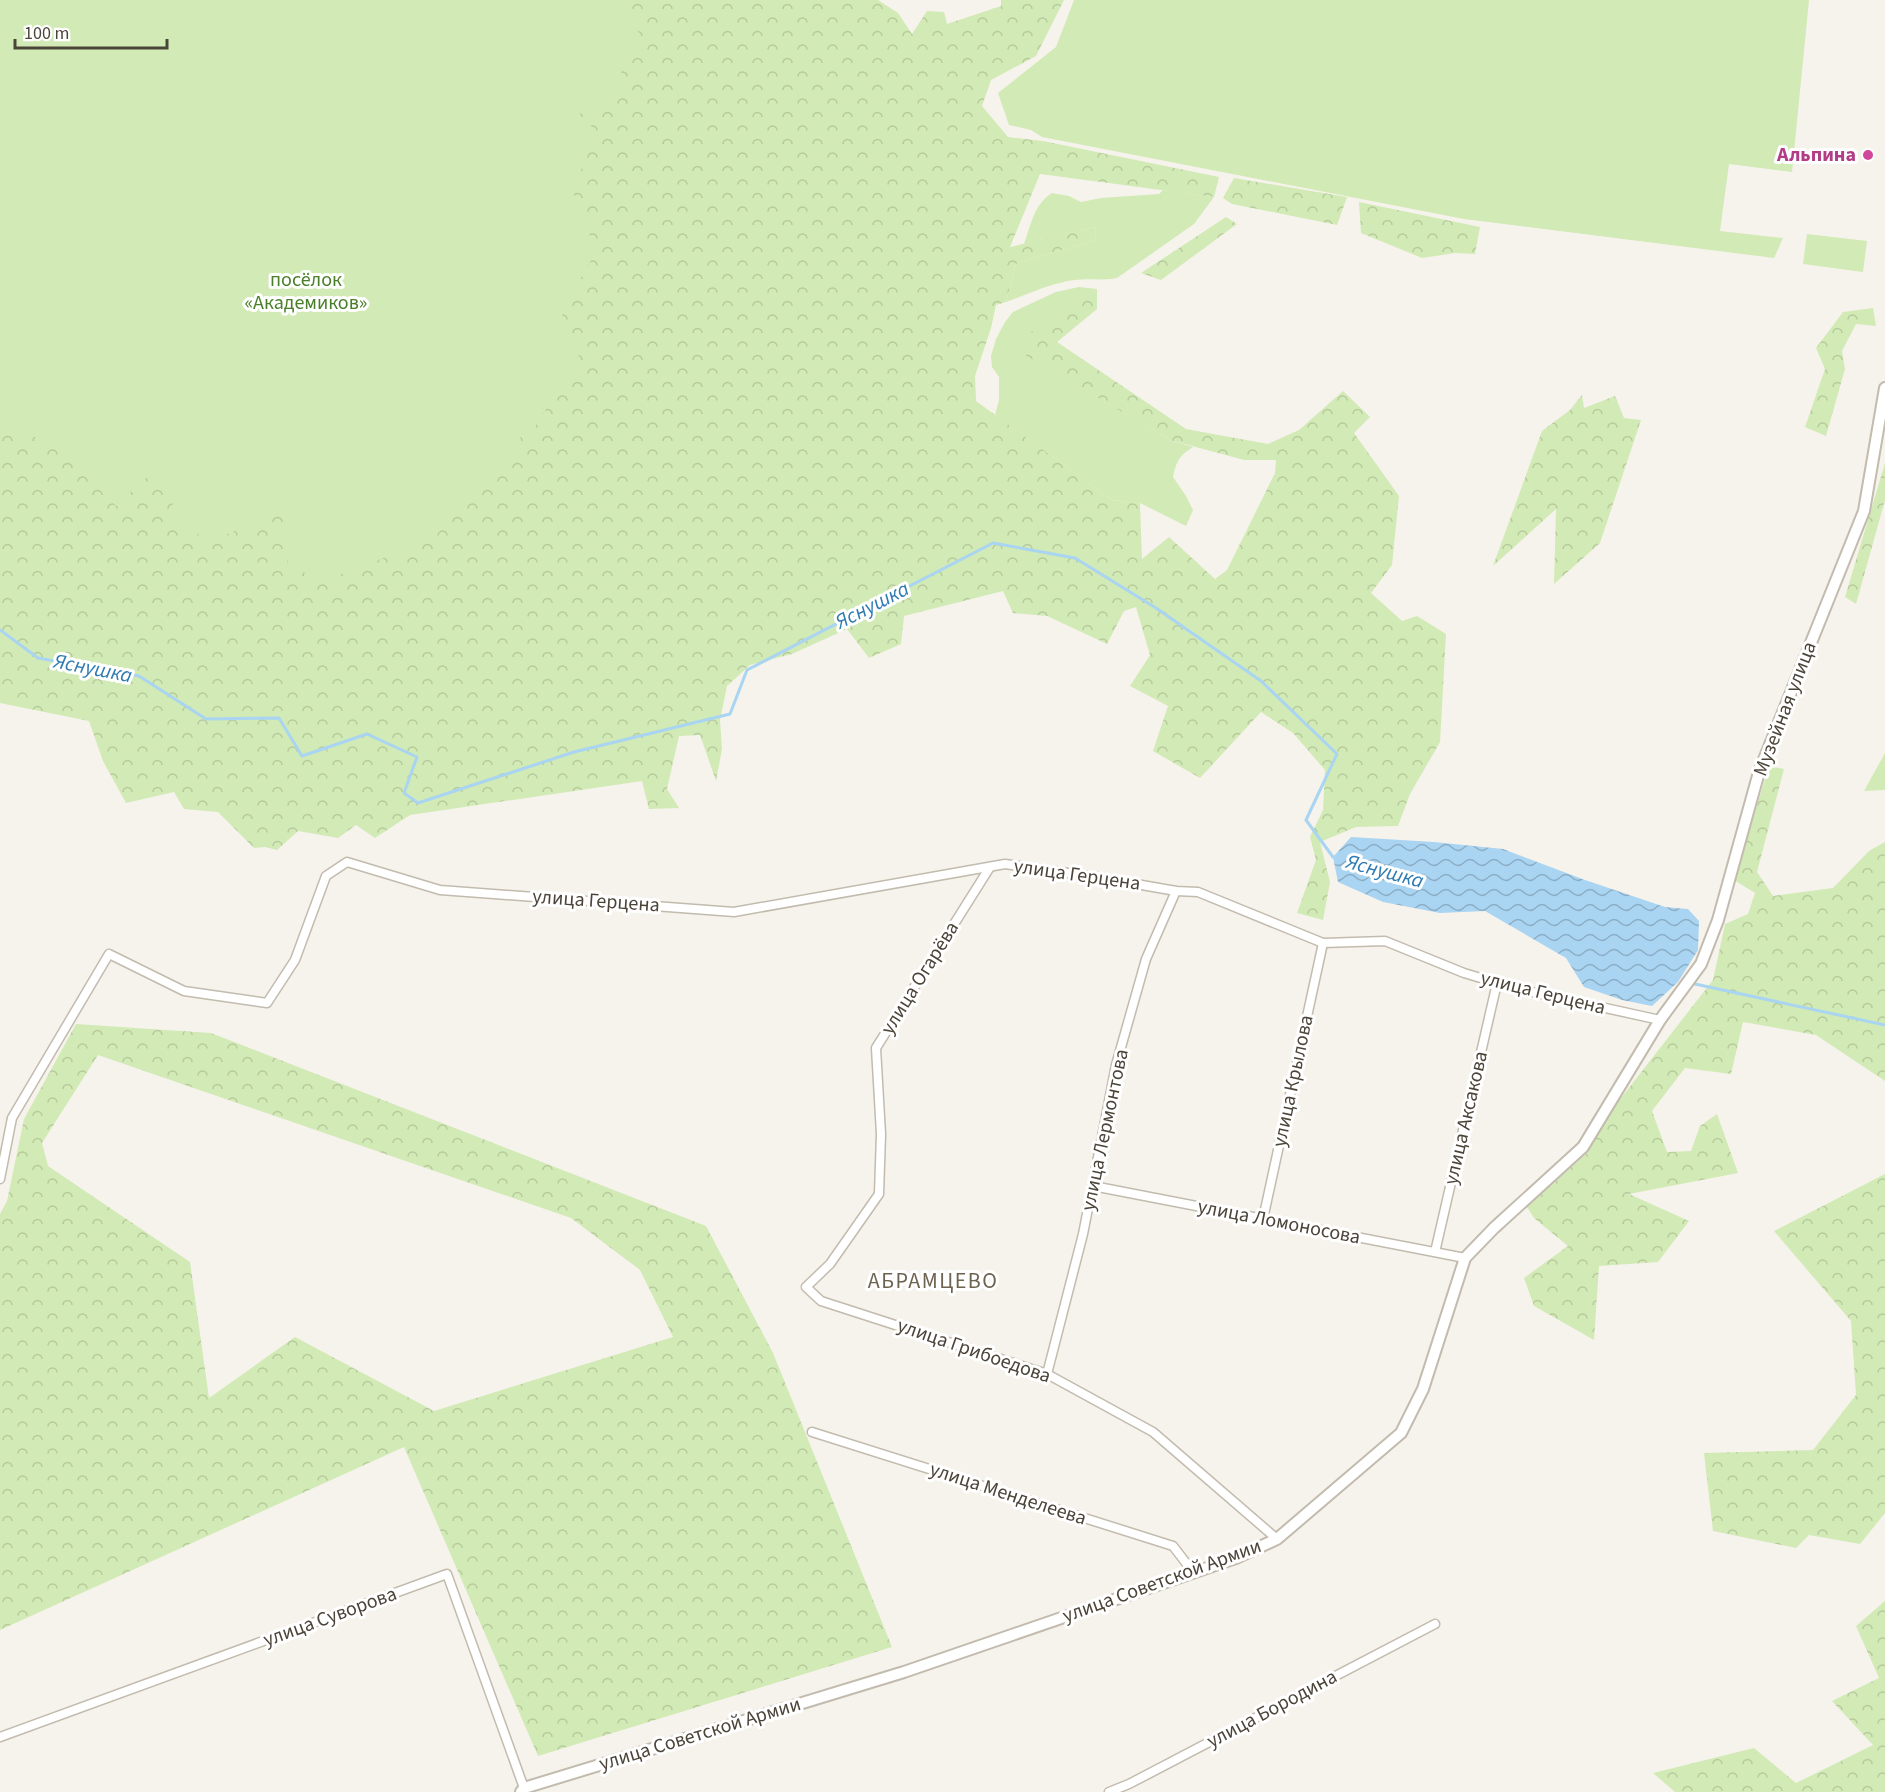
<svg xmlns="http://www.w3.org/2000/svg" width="1885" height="1792" viewBox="0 0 1885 1792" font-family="'Source Sans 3',sans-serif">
<defs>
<pattern id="forest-crowns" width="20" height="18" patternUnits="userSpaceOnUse" patternTransform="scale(1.5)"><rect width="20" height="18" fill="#d2eab5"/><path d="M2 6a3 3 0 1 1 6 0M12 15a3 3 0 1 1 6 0" fill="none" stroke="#b6ca9c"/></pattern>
<pattern id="water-waves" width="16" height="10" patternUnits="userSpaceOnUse" patternTransform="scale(1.5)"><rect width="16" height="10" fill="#a9d4f2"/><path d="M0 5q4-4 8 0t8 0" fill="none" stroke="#8caec5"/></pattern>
</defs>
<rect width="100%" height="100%" fill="#f6f3ec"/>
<!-- green -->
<g fill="#d2eab5">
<path d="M0,0H656L548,518L314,597L0,510Z"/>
<path d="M1074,0H1809L1792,172L1729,164L1720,231L1783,238L1774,258L1464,219L1042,137L1031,130L1009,125L998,93L1056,47Z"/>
<path d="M1163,190L1214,197L1194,224L1117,278C1103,281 1089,278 1074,280C1051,283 1028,294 1006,302L1016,264L1095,240L1096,227L1024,244C1031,225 1034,204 1052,193L1069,196L1081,202L1101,198L1159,194Z"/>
<path d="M1807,234L1867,241L1863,272L1803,264Z"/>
<path d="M1079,287L1097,289L1019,342L1026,355L1170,440L1193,447C1179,456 1177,460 1173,477L1186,496L1193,510L1186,526L1140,503L1112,500L995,415L999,400V377L992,367L991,356L996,339L1005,322L1013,312L1056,292Z"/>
<path d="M1885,753V790L1864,791Z"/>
</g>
<!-- forest -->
<g fill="url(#forest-crowns)" fill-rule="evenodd">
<path d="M605,0H878L898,13L912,34L927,11L944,12L947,24L1001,6V0H1064L1036,56L991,80L982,106L1008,137L1043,141L1219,177L1214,197L1040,174L1010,247L1096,227L1095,240L1016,264L1006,302L996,305L991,328L975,376L976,401L1112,500L1140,503L1142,559L1169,537L1215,579L1227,570L1275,473L1276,460H1244L1170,440L1025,355L1018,341L1097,289V309L1057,342L1186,429L1268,444L1299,430L1343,391L1370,417L1354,433L1399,496L1392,565L1371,593L1402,621L1417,616L1446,634L1440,742L1410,794L1398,826L1356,827L1320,842L1330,882L1323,920L1297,913L1316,860L1310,837L1323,810L1325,770L1293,733L1261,712L1200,778L1153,751L1168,706L1130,686L1150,655L1136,607L1124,611L1107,644L1047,616L1013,613L1003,591L904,616L901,644L869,658L847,629L792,654L750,665L727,686L720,720L722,749L716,781L700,735L679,736L667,789L679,808L649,809L642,781L410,815L375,838L356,825L338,838L298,831L277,850L265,847L254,848L218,812L184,809L174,792L126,803L103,761L89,721L0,703V418L62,452L116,506L148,476L169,484L176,523L211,541L286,510L288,563L321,582L431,540L506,465L517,440L535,427L579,356L561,312L596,252L572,190L598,132L577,114L616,110L623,61L641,42L631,4H608Z"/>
<path d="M1234,178L1347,197L1337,225L1232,204L1223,198Z"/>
<path d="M1359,202L1480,227L1475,254L1455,253L1422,258L1361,233Z"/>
<path d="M1226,217L1237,224L1161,280L1141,273Z"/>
<path d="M1873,308L1876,326L1856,324L1842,351L1845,369L1826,436L1805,427L1825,369L1816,348L1843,312Z"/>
<path d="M1582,395L1584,408L1615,396L1624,418L1641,420L1600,543L1554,584L1556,509L1493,566L1542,431L1570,410Z"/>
<path d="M1885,463V500L1856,604L1845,597Z"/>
<path d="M1769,766L1784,769L1757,872L1773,896L1833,888L1869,851L1885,842V1081L1816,1035L1743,1022L1731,1074L1685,1068L1652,1111L1667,1152L1691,1151L1700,1126L1717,1114L1738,1173L1629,1194L1689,1221L1658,1262L1599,1266L1594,1340L1534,1306L1524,1278L1568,1246L1534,1218L1527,1207L1587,1153L1614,1107L1713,980L1725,924L1748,914L1755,893L1734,880Z"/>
<path d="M76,1024L211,1033L706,1226L773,1353L892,1647L538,1756L404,1447L0,1630V1214L7,1201L24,1119ZM98,1055L571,1218L640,1270L673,1337L434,1411L295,1337L209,1398L190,1262L48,1166L42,1143Z"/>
<path d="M1885,1174V1513L1860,1544L1809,1535L1796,1548L1713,1531L1704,1453L1813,1450L1856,1395L1851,1321L1774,1231Z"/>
<path d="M1885,1601V1792H1675L1653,1773L1754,1748L1796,1783L1873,1745L1832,1701L1879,1678L1856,1626Z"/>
</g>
<!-- water -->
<path fill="url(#water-waves)" d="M1351,837L1434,842L1503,849L1585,880L1665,907L1688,909L1699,921L1698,950L1678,982L1652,1006L1622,1000L1584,987L1566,958L1485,911L1440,913L1383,902L1338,882L1333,857Z"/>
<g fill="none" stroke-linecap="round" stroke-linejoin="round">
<!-- stream -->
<g stroke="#a9d4f2" stroke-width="3">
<path d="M0,630L38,658L139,676L206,719L279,718L302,756L367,734L417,757L404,793L418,803L574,752L730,714L747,670L993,543L1075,558L1156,608L1261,681L1337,754L1306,820L1333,857L1336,858"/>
<path d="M1695,984L1885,1025"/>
</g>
<!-- minor casing -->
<g stroke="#c2bbae" stroke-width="11">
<g id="minor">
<path d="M990,867L876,1048L881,1134L879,1194L830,1264L806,1287L821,1301L1047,1374L1153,1432L1277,1539"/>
<path d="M0,1179L12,1118L109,954L184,991L267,1003L295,960L326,876L347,862L440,890L734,912L1005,864L1096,877L1176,891L1198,892L1323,943L1385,941L1464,973L1514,988L1660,1020"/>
<path d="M1093,1186L1465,1258"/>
<path d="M1263,1219L1323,943"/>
<path d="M1435,1252L1497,983"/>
<path d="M1047,1374L1083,1234L1116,1065L1146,959L1176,891"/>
<path d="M812,1432L1173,1546L1193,1572"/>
<path d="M0,1737L447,1574L524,1788"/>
<path d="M1109,1792L1129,1784L1435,1624"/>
</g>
</g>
<!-- tertiary casing -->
<g stroke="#c2bbae" stroke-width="14">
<path id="tertiary" d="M521,1792L524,1788L904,1672L1236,1558L1277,1539L1401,1433L1423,1389L1465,1258L1494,1228L1583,1147L1660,1020L1701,964L1718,920L1759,772L1864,511L1885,388"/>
</g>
<!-- minor -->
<use href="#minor" stroke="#fff" stroke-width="8"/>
<!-- tertiary -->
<use href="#tertiary" stroke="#fff" stroke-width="10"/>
</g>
<!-- markers -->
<circle fill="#d1479c" stroke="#fff" stroke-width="2" cx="1868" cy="155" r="6"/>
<g text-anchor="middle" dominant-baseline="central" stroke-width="6" stroke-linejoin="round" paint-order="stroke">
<!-- hotel labels -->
<g font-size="20" font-weight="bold" fill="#b23c85" stroke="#fff" text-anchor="end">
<text x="1856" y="155">Альпина</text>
</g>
<!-- park labels -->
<g font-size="20" fill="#4a7f2a" stroke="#fff">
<text x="306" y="280">посёлок<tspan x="306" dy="23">«Академиков»</tspan></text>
</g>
<!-- street labels -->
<g font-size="20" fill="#4b4439" stroke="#fff">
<text transform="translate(1785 709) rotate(-69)">Музейная улица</text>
<text transform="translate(1077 875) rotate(8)">улица Герцена</text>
<text transform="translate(596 901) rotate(4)">улица Герцена</text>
<text transform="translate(920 978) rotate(-58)">улица Огарёва</text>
<text transform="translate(1543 993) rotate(14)">улица Герцена</text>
<text transform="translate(1293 1081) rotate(-78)">улица Крылова</text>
<text transform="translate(1466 1118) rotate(-77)">улица Аксакова</text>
<text transform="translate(1105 1130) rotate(-78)">улица Лермонтова</text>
<text transform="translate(1279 1222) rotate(11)">улица Ломоносова</text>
<text transform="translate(974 1351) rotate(19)">улица Грибоедова</text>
<text transform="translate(1008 1494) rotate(18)">улица Менделеева</text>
<text transform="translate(1162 1581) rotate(-20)">улица Советской Армии</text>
<text transform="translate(330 1617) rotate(-20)">улица Суворова</text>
<text transform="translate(1272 1709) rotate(-28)">улица Бородина</text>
<text transform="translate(700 1734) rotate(-17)">улица Советской Армии</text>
</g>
<!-- water labels -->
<g font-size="21" font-style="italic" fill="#2e7ab2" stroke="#fff">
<text transform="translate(872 605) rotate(-27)">Яснушка</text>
<text transform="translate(93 668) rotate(11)">Яснушка</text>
<text transform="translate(1385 871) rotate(15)">Яснушка</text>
</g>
<!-- quarter labels -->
<g font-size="22" letter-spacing="1.5" fill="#6e6250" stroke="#fff">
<text x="933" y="1281">АБРАМЦЕВО</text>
</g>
</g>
<!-- scale -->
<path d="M15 39v9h152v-9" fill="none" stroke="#4b4439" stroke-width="3"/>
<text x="24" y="39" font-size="18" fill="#4b4439" stroke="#ffffff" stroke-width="4.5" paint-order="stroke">100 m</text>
</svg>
